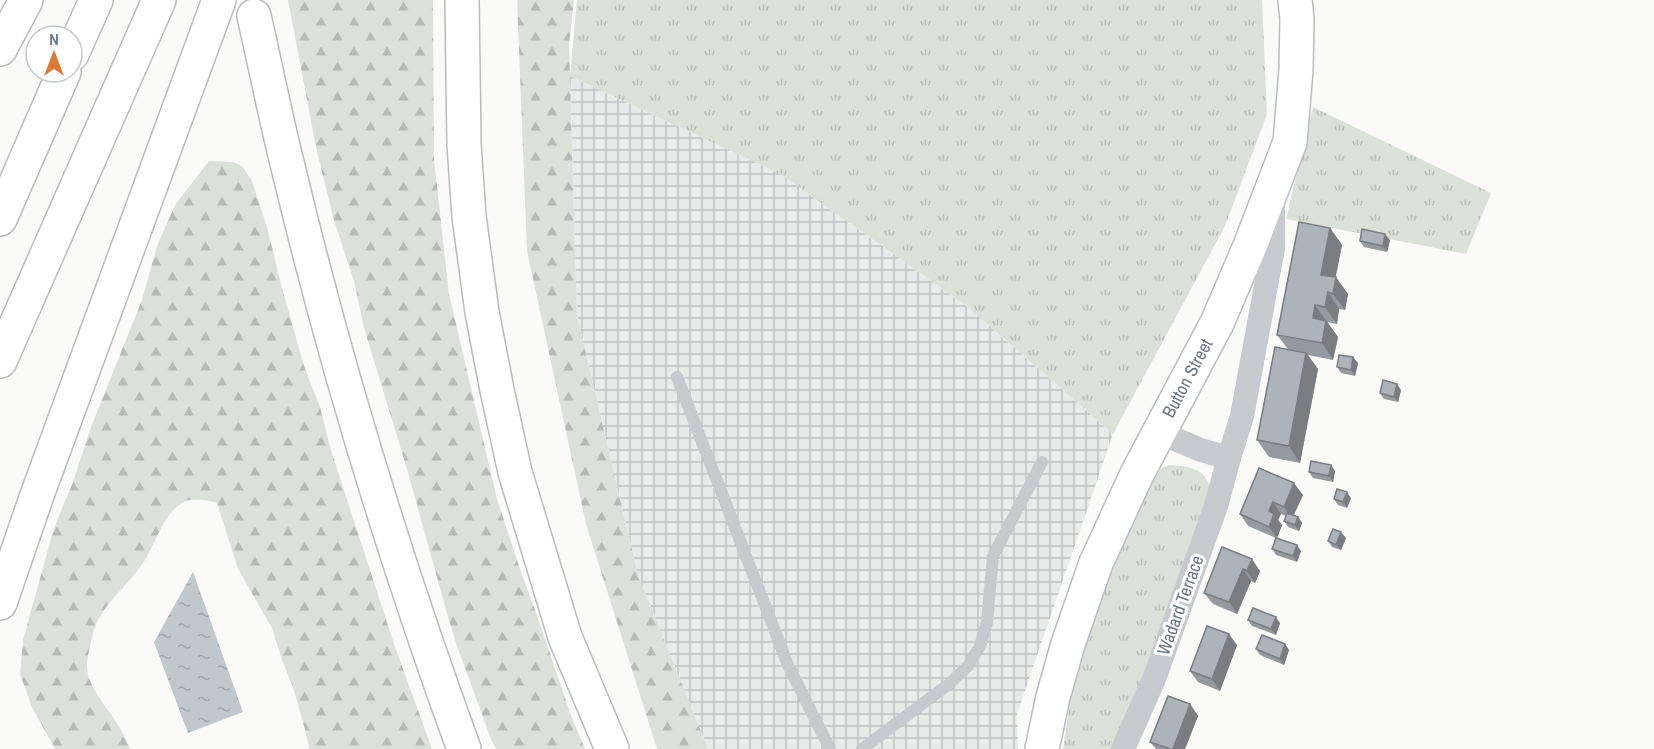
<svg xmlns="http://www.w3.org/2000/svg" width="1654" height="749" viewBox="0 0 1654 749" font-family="'Archivo Narrow',sans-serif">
<defs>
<pattern id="industrial-grid" width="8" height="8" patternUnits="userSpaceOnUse" patternTransform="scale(1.5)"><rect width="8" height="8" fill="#e8e9e9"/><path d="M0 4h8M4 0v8" fill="none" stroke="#c0c1c2"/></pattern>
<pattern id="grass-tufts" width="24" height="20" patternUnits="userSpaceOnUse" patternTransform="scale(1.5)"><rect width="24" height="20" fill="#dbe1d9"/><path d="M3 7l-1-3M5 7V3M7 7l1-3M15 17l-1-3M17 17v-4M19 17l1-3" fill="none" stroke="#b6bbb6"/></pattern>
<pattern id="forest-firs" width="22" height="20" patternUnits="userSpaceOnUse" patternTransform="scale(1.5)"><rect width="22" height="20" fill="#dbe1d9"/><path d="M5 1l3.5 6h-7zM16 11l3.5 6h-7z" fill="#b6bbb6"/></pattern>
<pattern id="water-ripples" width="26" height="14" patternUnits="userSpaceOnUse" patternTransform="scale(1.5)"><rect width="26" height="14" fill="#c0c7cd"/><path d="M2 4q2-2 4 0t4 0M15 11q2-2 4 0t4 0" fill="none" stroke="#a0a6ac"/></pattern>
</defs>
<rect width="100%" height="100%" fill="#fafaf8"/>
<!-- industrial -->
<path fill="url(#industrial-grid)" d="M570,76L782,175L968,307L1113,434L1017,714L1018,749H708L638,575L577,316Z"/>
<!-- grass -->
<g fill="url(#grass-tufts)">
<path d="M577,0H1262L1267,114L1225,226L1113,434L968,307L782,175L570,76Z"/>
<path d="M1313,107L1491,193L1466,254L1286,219Z"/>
<path d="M1169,465C1188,466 1206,468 1210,489L1116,749H1063L1072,689L1097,606L1125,535L1154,477L1162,468Z"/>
</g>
<!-- forest -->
<g fill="url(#forest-firs)">
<path d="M288,0H433L434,159L449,294L497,499L521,572L533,604L572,718L585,749H496L491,739L457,646L448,617L407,469L364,328L354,281L333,217L316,147Z"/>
<path d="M517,0H574L569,45L577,316L638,575L708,749H657L586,524L527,251Z"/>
<path d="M209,161L233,162L242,166L252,181L267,227L282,288L304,366L320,407L330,447L395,647L432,749H309L306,733L293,687L282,660L272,628L238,569L217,503C206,500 192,497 182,503C163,514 155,545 143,563C129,584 109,599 98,620C94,627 87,657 87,665C86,687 110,710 120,728C124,735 127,742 130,749H55L32,707L20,674L23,640L54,528L73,482L91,427L142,300L157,246L175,205Z"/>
</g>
<!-- water -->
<path fill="url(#water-ripples)" d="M193,572L243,712L188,733L154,642Z"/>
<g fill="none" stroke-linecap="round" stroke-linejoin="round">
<!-- secondary casing -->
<g stroke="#b9bcc1" stroke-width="36">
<path id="secondary" d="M1042,749L1053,697L1068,644L1096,563L1137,474L1217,323L1250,246L1290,142L1296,70L1297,19L1295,0"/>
</g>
<!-- highway casing -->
<g stroke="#b9bbbf" stroke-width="36">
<g id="highway">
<path d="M462,0L464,144L469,216L482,312L497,390L515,472L565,637L612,749"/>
<path d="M254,16C266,68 276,120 289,171C336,367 395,560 464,749"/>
<path d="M0,49L26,0"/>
<path d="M72,54L96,0"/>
<path d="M0,219L64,72"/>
<path d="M0,361L159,0"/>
<path d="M0,603L36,498L219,0"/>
</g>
</g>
<!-- lane -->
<g stroke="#c6c9cd" stroke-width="12">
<path d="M677,377L788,665L830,749"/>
<path d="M862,749L949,684L968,666L980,646L987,622L993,556L1042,462"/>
</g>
<!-- street -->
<g stroke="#c6c9cd" stroke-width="24">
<path d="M1229,458L1242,416L1273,248V199"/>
<path d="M1123,749L1154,679L1216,506L1229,458L1201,450L1158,432"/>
</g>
<!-- secondary -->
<use href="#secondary" stroke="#fff" stroke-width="33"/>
<!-- highway -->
<use href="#highway" stroke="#fff" stroke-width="33"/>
</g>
<!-- wall -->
<g fill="#959aa0">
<path d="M1330,228L1342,245L1335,277L1348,294L1345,310L1339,309L1337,324L1327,322L1338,337L1333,360L1308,355L1318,369L1300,463L1269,457L1257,440L1288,349L1277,335Z"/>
<path d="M1390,240L1387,252L1364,247L1360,241Z"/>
<path d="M1358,363L1355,376L1341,373L1337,367Z"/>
<path d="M1401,390L1398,402L1384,399L1380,393Z"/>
<path d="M1259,468L1303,495L1294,515L1298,517L1302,523L1299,531L1288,527L1284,521L1286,516L1281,514L1278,520L1282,525L1277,538L1301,551L1297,562L1276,555L1272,549L1276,538L1248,526L1240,514Z"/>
<path d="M1335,471L1333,482L1313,478L1309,472Z"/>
<path d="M1351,498L1347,508L1338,505L1334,499Z"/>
<path d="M1346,538L1341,550L1332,547L1328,541Z"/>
<path d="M1222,547L1260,571L1255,583L1251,581L1237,614L1213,604L1204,593Z"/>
<path d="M1248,620L1280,623L1276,635L1252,626Z"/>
<path d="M1285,644L1289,650L1284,665L1260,655L1256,649Z"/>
<path d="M1237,645L1220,691L1198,682L1190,671Z"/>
<path d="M1190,704L1198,716L1185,749H1156L1150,742Z"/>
</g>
<!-- shaded-wall -->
<g fill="#797d82">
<path d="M1330,228L1342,245L1333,291L1321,275Z"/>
<path d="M1385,234L1390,240L1387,252L1383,246Z"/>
<path d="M1336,277L1348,294L1345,310L1333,294Z"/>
<path d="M1328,292L1339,309L1337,324L1325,307Z"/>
<path d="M1315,305L1338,337L1333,360L1322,343L1313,318Z"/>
<path d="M1306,353L1318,369L1300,463L1289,446Z"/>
<path d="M1353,357L1358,363L1355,376L1351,370Z"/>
<path d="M1397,384L1401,390L1398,402L1394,397Z"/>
<path d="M1331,465L1335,471L1333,482L1329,476Z"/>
<path d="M1294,483L1303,495L1292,518L1284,507Z"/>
<path d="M1347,492L1351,498L1347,508L1343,502Z"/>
<path d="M1273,502L1281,514L1278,520L1282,525L1277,538L1269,527V511Z"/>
<path d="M1298,517L1302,523L1299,531L1295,525Z"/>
<path d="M1341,532L1346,538L1341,550L1336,545Z"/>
<path d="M1297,545L1301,551L1297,562L1293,556Z"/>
<path d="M1252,559L1260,571L1255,583L1247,571Z"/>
<path d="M1243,569L1251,581L1237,614L1229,602Z"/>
<path d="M1276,617L1280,623L1276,635L1271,629Z"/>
<path d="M1229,634L1237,645L1220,691L1212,679Z"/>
<path d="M1285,644L1289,650L1284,665L1280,659Z"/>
<path d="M1190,704L1198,716L1185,749H1173Z"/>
</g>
<!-- building -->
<g fill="#adb3ba" stroke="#797d82" stroke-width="1.5">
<path d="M1299,222L1330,228L1321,275L1336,277L1333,294L1328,292L1325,307L1315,305L1313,318L1326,321L1322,343L1277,335Z"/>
<path d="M1362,229L1385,234L1383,246L1360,241Z"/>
<path d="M1275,347L1306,353L1289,446L1257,440Z"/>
<path d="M1339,355L1353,357L1351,370L1337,367Z"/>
<path d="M1383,380L1397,384L1394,397L1380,393Z"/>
<path d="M1311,461L1331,465L1329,476L1309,472Z"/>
<path d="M1259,468L1294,483L1284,507L1273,502L1269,511L1274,514L1269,527L1240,514Z"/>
<path d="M1337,489L1347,492L1343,502L1334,499Z"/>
<path d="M1287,513L1298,517L1295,525L1284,521Z"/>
<path d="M1333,529L1341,532L1336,545L1328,541Z"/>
<path d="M1276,538L1297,545L1293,556L1272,549Z"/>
<path d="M1222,547L1252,559L1247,571L1243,569L1229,602L1204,593Z"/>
<path d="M1253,608L1276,617L1271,629L1248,620Z"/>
<path d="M1207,626L1229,634L1212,679L1190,671Z"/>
<path d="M1262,635L1285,644L1280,659L1256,649Z"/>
<path d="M1168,696L1190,704L1173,749H1170L1150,742Z"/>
</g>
<g text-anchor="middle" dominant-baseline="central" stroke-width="6" stroke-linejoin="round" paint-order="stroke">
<!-- street labels -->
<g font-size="18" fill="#6b7687" stroke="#fff">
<text transform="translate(1187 378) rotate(-62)">Button Street</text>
<text transform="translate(1180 605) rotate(-70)">Wadard Terrace</text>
</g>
</g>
<!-- north arrow -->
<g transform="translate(54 54)"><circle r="28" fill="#ffffff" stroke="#c4c8cf" stroke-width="1.5"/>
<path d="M0-4.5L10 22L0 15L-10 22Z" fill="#d97a39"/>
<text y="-9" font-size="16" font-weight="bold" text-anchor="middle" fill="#6b7687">N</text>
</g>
</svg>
